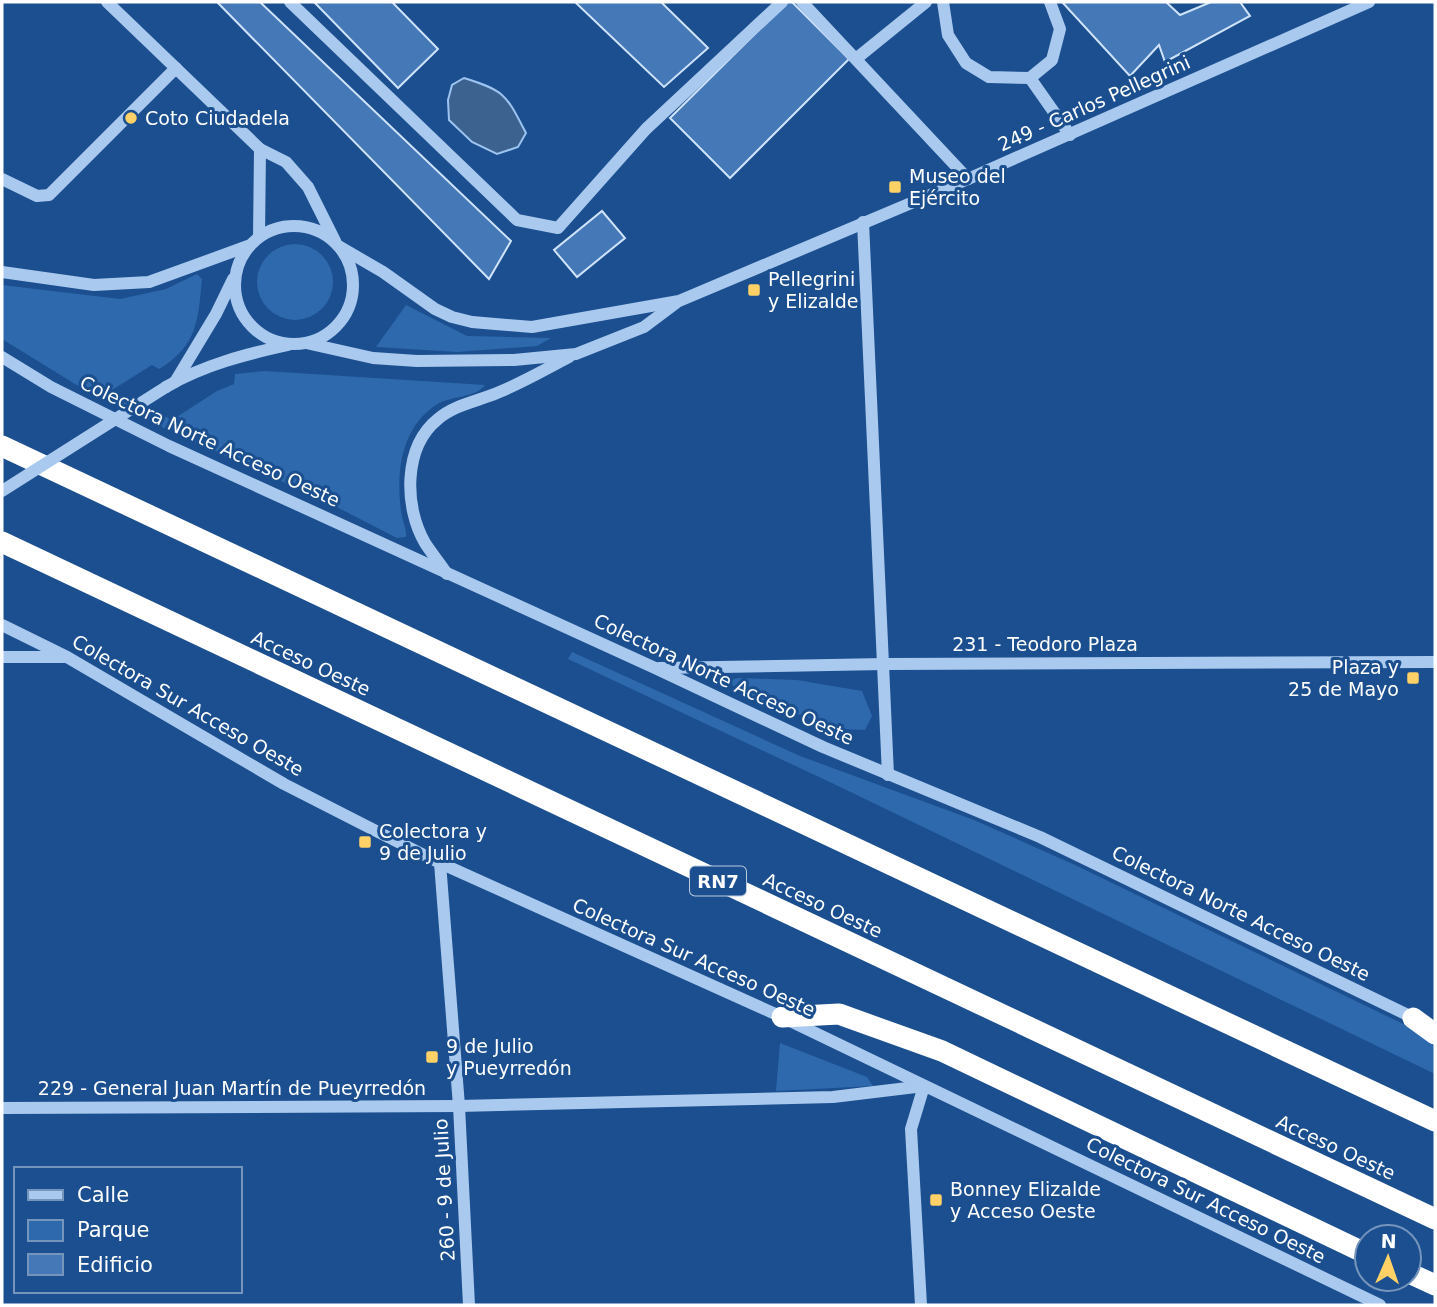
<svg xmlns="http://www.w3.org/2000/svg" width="1437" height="1307" viewBox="0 0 1437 1307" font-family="'DejaVu Sans',sans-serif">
<rect width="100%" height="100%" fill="#1b4f8f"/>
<!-- green -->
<g fill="#2e69ad">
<circle cx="295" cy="282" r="38"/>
<path d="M197,274L202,279C198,319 198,346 159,369L152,365L112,390L172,420L217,391L234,384L235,374L265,371L485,385C474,399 451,395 436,405C401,428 396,472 401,511C402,520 407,529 406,537L397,538L325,501L96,397L2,339V285L120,299L166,289Z"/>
<path d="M406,305L467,336L551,338L537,346L457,352L376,347Z"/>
<path d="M572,652L800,756L974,820L1075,865L1428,1036L1435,1041V1074L836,785L568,659Z"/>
<path d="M738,678L797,680L862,691L872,716L865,730L841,729L745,696L728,681Z"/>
<path d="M780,1043L867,1077L873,1086L776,1091Z"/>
</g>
<!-- water -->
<path fill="#3c6290" stroke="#9cc4f0" stroke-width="2" d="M464,78C506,91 506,95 526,133L518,147L497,154L472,142L449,120L448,100L452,85Z"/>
<!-- building -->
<g fill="#4478b7" stroke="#cfe3fa" stroke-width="2">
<path d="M217,2H260L511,241L489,279Z"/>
<path d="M314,2H392L438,49L398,88Z"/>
<path d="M575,2H661L708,48L664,87Z"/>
<path d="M787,2H792L849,59L730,178L670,118Z"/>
<path d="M1062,2H1166L1180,15L1211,2H1240L1250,16L1165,62L1159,45L1130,76Z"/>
<path d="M602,211L625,238L577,277L554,250Z"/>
</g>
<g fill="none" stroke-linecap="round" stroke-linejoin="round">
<!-- minor -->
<g stroke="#a9c9ee" stroke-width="12">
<path d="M107,2L260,149L286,162L308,187L335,241"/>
<path d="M290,2L517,220L558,228L646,129L782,2"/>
<path d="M802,2L968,179"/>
<path d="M943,2L948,35L966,63L989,77L1030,78L1052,60L1060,29L1050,2"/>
<path d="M857,58L926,2"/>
<path d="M1030,78L1070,135"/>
<path d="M2,179L37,196L49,195L176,68"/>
<path d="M863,222L888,775"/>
<circle cx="294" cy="285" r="59"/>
<path d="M259,237L260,149"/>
<path d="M340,247L383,272L435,309L452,317L472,322L532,327L679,301L968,179L1369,2"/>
<path d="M2,272L94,285L149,282L248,246"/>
<path d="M306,343L373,358L417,361L514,360L576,354L644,327L676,303"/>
<path d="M2,357L51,387L169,446L655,668L823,747L1040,837L1418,1020"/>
<path d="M175,382L216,314L233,279"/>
<path d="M166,387C203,365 247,354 288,345"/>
<path d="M447,574C440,563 432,554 425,543C404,507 403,447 438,419C454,405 478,401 497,393C522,383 546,369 569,357"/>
<path d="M2,625L67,657L284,784L380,833L440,863L782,1017L1380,1305"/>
<path d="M2,657H64"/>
<path d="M659,668L884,664L1435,662"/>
<path d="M440,863L459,1106L469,1305"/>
<path d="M2,1108L459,1106L833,1097L924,1086"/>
<path d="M921,1305L911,1129L924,1086"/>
</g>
<!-- highway -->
<g stroke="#fff" stroke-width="21">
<path d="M2,446L1435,1121"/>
<path d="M2,542L1435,1219"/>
<path d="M782,1017L839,1014L942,1051L1367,1254"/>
<path d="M1413,1018L1435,1034"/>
<path d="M1409,1273L1435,1285"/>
</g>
<!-- minor-bridge -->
<path stroke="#a9c9ee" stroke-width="12" d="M2,491L166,387"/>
</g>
<!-- markers -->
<g fill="#ffd166" stroke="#1b4f8f" stroke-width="2.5">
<circle cx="131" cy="118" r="7"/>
<rect x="888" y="180" width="14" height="14" rx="3.5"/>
<rect x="747" y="283" width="14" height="14" rx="3.5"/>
<rect x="1406" y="671" width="14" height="14" rx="3.5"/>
<rect x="358" y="835" width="14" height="14" rx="3.5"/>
<rect x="425" y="1050" width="14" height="14" rx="3.5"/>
<rect x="929" y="1193" width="14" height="14" rx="3.5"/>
</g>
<g text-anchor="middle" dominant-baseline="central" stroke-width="6" stroke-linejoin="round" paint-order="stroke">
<!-- shield labels -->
<rect fill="#1b4f8f" stroke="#bbcadd" stroke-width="2" x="690" y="866.5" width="56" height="29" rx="5"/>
<g font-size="18" font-weight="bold" fill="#fff">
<text x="718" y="881">RN7</text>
</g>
<!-- street labels -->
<g font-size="19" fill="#fff" stroke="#1b4f8f">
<text transform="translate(1094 103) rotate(-24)">249 - Carlos Pellegrini</text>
<text transform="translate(210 441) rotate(25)">Colectora Norte Acceso Oeste</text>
<text x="1045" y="644">231 - Teodoro Plaza</text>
<text transform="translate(311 663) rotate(25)">Acceso Oeste</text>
<text transform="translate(724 679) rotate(25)">Colectora Norte Acceso Oeste</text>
<text transform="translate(188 705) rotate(30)">Colectora Sur Acceso Oeste</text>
<text transform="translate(823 905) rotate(25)">Acceso Oeste</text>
<text transform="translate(1241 913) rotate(26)">Colectora Norte Acceso Oeste</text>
<text transform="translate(694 957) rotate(24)">Colectora Sur Acceso Oeste</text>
<text x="232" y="1088">229 - General Juan Martín de Pueyrredón</text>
<text transform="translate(1336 1147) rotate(25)">Acceso Oeste</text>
<text transform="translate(444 1190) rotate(-93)">260 - 9 de Julio</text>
<text transform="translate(1206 1200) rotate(26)">Colectora Sur Acceso Oeste</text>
</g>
<!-- poi labels -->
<g font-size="19" fill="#fff" stroke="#1b4f8f" text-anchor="start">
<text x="145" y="118">Coto Ciudadela</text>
<text x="909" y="176">Museo del<tspan x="909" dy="22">Ejército</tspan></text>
<text x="768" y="279">Pellegrini<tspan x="768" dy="22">y Elizalde</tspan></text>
<text x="1399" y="667" text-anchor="end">Plaza y<tspan x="1399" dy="22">25 de Mayo</tspan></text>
<text x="379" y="831">Colectora y<tspan x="379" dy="22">9 de Julio</tspan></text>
<text x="446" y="1046">9 de Julio<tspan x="446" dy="22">y Pueyrredón</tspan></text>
<text x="950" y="1189">Bonney Elizalde<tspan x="950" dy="22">y Acceso Oeste</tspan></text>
</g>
</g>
<!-- border -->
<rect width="1437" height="1307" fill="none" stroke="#ffffff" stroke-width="7"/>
<!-- legend -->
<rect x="14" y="1167" width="228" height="126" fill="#1b4f8f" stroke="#7695bc" stroke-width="2"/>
<rect x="28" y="1190" width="35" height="10" fill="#a9c9ee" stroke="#7695bc" stroke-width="2"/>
<text x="77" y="1202" font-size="21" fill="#ffffff">Calle</text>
<rect x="28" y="1220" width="35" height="21" fill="#2e69ad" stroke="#7695bc" stroke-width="2"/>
<text x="77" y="1237" font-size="21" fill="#ffffff">Parque</text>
<rect x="28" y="1254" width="35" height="21" fill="#4478b7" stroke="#7695bc" stroke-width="2"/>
<text x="77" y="1272" font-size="21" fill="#ffffff">Edificio</text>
<!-- north arrow -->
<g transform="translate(1388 1258) rotate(2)"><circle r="33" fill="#1b4f8f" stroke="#7695bc" stroke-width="2"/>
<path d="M0-5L12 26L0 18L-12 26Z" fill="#ffd166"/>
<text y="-10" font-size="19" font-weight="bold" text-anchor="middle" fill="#ffffff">N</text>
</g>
</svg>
